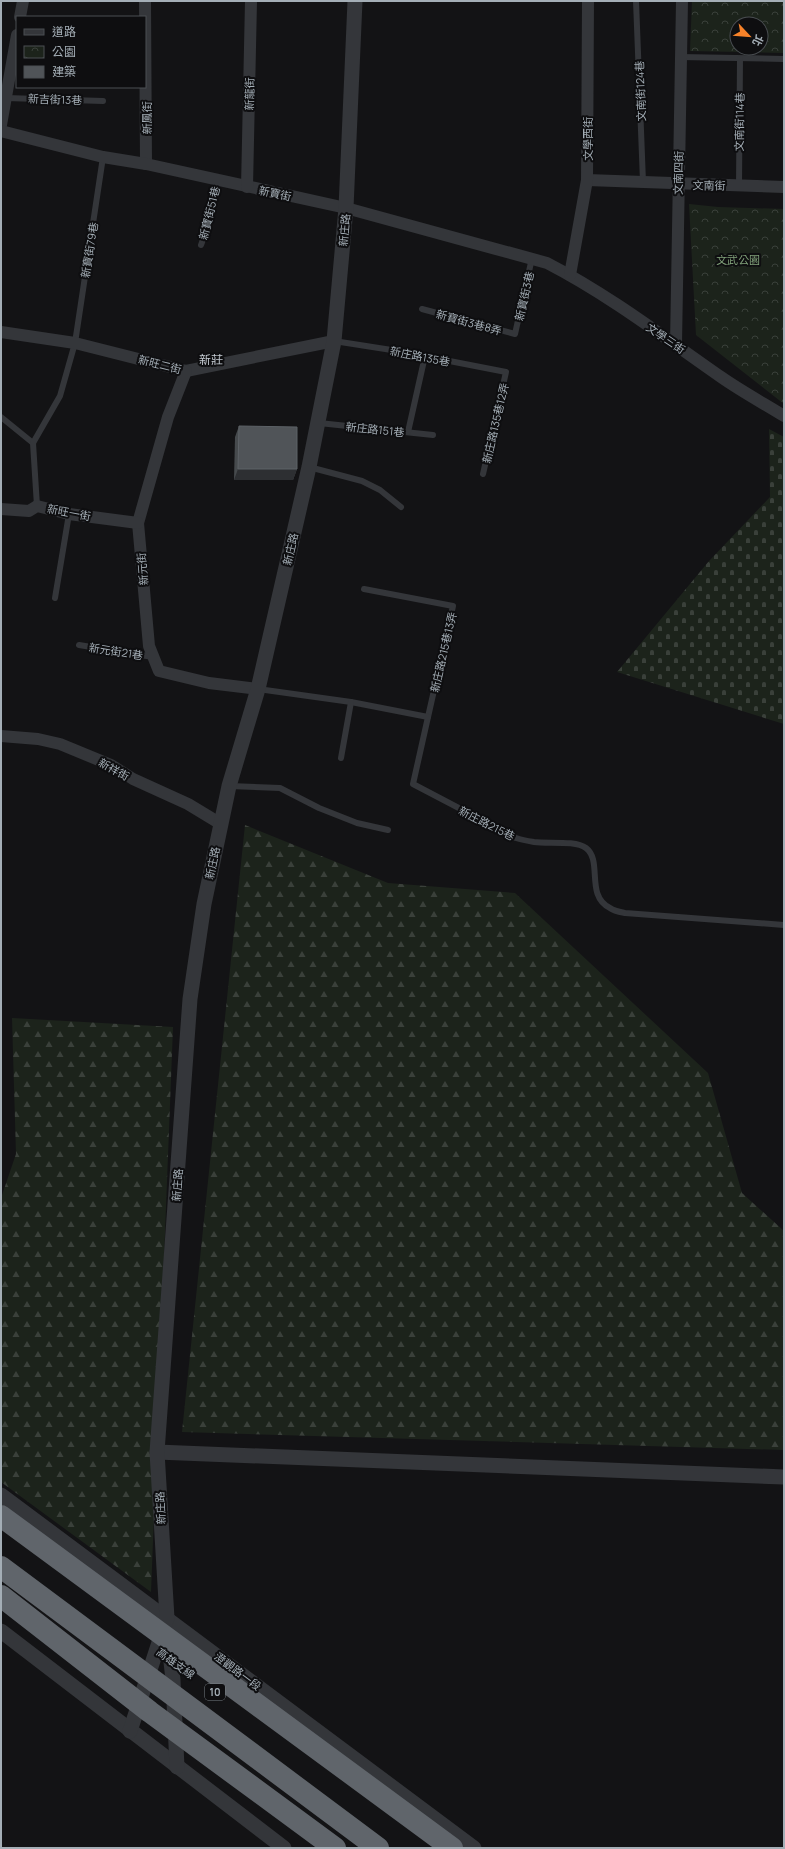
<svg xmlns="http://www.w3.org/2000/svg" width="785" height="1849" viewBox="0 0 785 1849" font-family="Manrope,'Noto Sans TC',sans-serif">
<defs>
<pattern id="forest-firs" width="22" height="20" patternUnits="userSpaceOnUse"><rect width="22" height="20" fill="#1c231b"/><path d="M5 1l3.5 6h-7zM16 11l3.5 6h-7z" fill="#3a403a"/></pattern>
<pattern id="cemetery-stones" width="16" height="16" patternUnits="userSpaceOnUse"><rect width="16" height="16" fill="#1c231b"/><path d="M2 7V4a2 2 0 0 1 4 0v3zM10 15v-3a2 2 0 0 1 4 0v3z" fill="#3a403a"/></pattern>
<pattern id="park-crowns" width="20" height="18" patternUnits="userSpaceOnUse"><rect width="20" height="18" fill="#1c231b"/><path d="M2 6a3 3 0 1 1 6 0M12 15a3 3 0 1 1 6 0" fill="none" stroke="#3a403a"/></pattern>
</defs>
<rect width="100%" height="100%" fill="#131315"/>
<!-- forest -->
<g fill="url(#forest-firs)">
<path d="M245,825L388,883L515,893L708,1073L742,1193L784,1231V1450L182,1432Z"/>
<path d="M12,1018L173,1027L151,1592L1,1482V1198L16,1154Z"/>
</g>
<!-- cemetery -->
<path fill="url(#cemetery-stones)" d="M769,429L784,437V724L617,672L709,561L770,497Z"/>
<!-- park -->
<g fill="url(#park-crowns)" fill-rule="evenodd">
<path d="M692,1H784V53L690,51ZM737,24H761V48H737Z"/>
<path d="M689,204L718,207L784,209V404L696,335Z"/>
</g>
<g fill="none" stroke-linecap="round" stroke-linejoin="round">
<!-- service -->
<g stroke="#34363a" stroke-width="6">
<path d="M636,1L643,182"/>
<path d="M680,57L784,59"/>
<path d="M6,98L103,101"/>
<path d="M739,186L740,59"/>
<path d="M201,245L208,226L217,180"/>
<path d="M422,309L515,334L532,258"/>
<path d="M334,341L398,351L506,372L483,474"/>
<path d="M1,417L33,443"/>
<path d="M319,423L433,435"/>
<path d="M408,432L425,356"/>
<path d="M309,467L362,481L380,490L401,507"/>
<path d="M37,506L33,443L60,396L75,343L103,157"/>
<path d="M364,589L453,606L428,717"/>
<path d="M55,598L69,514"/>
<path d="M79,645L153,657"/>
<path d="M258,689L351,702L428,717L413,784L516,838C522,840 528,841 534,842C548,844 575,840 586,848C603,861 585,896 610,908C614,911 620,912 625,913L784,925"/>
<path d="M341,758L351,702"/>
<path d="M229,786L280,788L319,808L357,823L388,830"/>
</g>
<!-- minor -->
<g stroke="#34363a" stroke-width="12">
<path d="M145,1L146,164"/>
<path d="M20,17L23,1"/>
<path d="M1,125L17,35"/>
<path d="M1,131L103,157L146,164L346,208L547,263C609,295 665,338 721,377C741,391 763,403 784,416"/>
<path d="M587,180L784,187"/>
<path d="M247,187L251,1"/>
<path d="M570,275L587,180L588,1"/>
<path d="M1,332L75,343L186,371L334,341"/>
<path d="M676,344L682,1"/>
<path d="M186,371L168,417L138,523L149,646L159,671L209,683L258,689"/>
<path d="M1,509L29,511L37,506L69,514L138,523"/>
<path d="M1,736L38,739L60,744L111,765L133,779L188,804L221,824"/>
</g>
<!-- tertiary -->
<g stroke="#34363a" stroke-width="15">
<path d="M157,1452L784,1477"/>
<path d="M1,1495L474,1848"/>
<path d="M1,1631L284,1848"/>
<path d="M168,1635L173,1680L177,1767"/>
<path d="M130,1731L167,1618L157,1452L190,999L204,904L221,824L229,786L258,689L309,467L334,341L346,208L355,1"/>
</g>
<!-- motorway -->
<g stroke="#60656b" stroke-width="22">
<path d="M1,1516L452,1848"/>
<path d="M1,1567L378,1848"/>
<path d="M1,1596L150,1712L335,1848"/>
</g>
</g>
<!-- wall -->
<path fill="#464a4d" d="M239,426L297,469L293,480H234L235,437Z"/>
<!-- shaded-wall -->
<path fill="#2d2f32" d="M238,469H297L293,480H234Z"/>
<!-- building -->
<path fill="#505458" stroke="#5d6267" d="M239,426L297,427V469H238Z"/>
<g text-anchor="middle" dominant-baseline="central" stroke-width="4" stroke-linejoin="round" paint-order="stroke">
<!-- shield labels -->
<rect fill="#0e0e10" stroke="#777e84" stroke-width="1" x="205" y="1684" width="20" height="16" rx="3"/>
<g font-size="10" font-weight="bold" fill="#a4aeb6">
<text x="215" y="1692">10</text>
</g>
<!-- street labels -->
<g font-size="11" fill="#a4aeb6" stroke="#0e0e10">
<text transform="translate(640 91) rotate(-92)">文南街124巷</text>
<text transform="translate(249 94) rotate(-89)">新龍街</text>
<text transform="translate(55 99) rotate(2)">新吉街13巷</text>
<text transform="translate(146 118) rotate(-90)">新鳳街</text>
<text transform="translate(739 122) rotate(-89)">文南街114巷</text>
<text transform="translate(587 139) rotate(-90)">文學西街</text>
<text transform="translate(678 173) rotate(-89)">文南四街</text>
<text transform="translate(709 185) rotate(1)">文南街</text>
<text transform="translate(275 193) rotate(12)">新寶街</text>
<text transform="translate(209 213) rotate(-76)">新寶街51巷</text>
<text transform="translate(344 230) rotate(-85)">新庄路</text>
<text transform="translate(89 250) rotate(-81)">新寶街79巷</text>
<text transform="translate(524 296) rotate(-77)">新寶街3巷</text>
<text transform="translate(469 322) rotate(15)">新寶街3巷8弄</text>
<text transform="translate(666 338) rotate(34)">文學三街</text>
<text transform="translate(420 356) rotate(11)">新庄路135巷</text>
<text transform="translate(160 364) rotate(14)">新旺二街</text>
<text transform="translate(495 423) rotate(-77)">新庄路135巷12弄</text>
<text transform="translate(375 429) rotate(6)">新庄路151巷</text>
<text transform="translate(69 512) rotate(11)">新旺一街</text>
<text transform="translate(290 549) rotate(-77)">新庄路</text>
<text transform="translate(142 569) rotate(-95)">新元街</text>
<text transform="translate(116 651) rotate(9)">新元街21巷</text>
<text transform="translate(443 652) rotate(-77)">新庄路215巷13弄</text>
<text transform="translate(114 769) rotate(29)">新祥街</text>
<text transform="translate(487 823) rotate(27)">新庄路215巷</text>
<text transform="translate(212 863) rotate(-78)">新庄路</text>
<text transform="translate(177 1185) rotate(-86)">新庄路</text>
<text transform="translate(160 1508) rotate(-93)">新庄路</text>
<text transform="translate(176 1663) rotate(36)">高雄支線</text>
<text transform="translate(238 1671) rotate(37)">澄觀路一段</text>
</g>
<!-- park labels -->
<g font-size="11" fill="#81a17a" stroke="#0e0e10">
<text x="738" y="259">文武公園</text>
</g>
<!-- neighbourhood labels -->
<g font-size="12" fill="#c5cbd2" stroke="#0e0e10">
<text x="211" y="359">新莊</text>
</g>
</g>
<!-- border -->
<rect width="785" height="1849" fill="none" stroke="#a4aeb6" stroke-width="4"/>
<!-- legend -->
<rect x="16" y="16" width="130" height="72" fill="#0e0e10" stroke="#4a4e52"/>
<rect x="24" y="29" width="20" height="6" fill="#34363a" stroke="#4a4e52"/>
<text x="52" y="36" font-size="12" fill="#a4aeb6">道路</text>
<rect x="24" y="46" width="20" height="12" fill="url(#park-crowns)" stroke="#4a4e52"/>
<text x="52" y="56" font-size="12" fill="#a4aeb6">公園</text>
<rect x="24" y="66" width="20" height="12" fill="#505458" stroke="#4a4e52"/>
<text x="52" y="76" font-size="12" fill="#a4aeb6">建築</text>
<!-- north arrow -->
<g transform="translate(749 36) rotate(116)"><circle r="19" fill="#0e0e10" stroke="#4a4e52"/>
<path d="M0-3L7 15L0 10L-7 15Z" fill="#f78229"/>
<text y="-6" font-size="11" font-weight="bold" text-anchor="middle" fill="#a4aeb6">北</text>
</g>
</svg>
